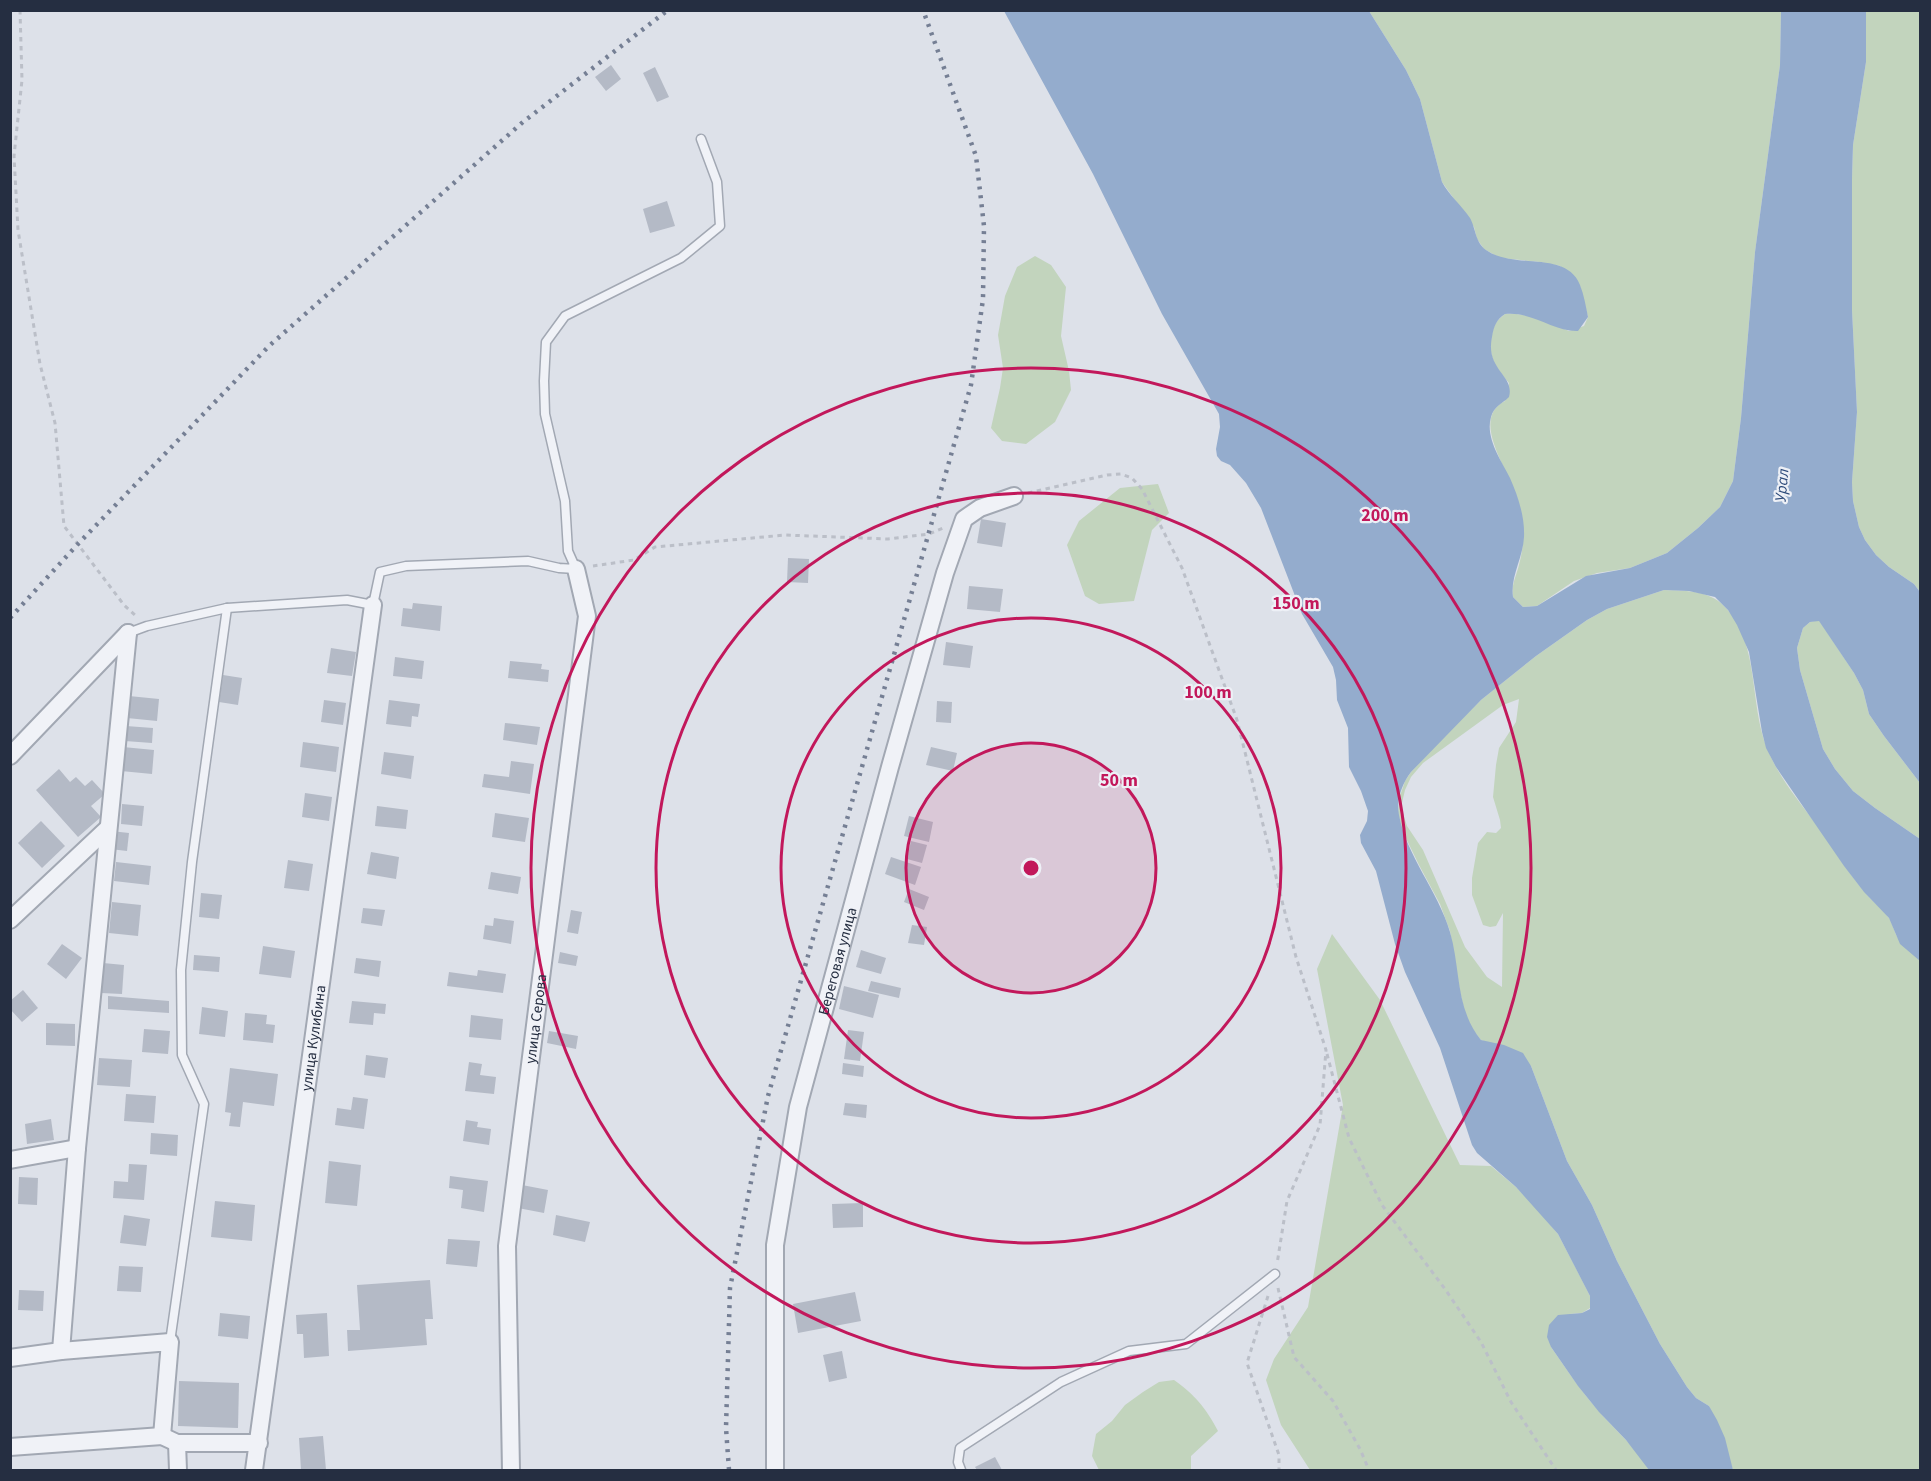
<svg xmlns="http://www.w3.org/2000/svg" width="1931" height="1481" viewBox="0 0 1931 1481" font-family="'Source Sans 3',sans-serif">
<rect width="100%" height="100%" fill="#dde1e9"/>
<!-- green -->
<g fill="#c2d4bd" fill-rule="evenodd">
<path d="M1369,11H1781L1780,65L1755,252L1741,418L1733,481L1720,507L1698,528L1667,553L1630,568L1597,573L1574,581L1537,606L1523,607L1513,597C1511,585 1516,577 1519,565C1525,543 1524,523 1518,501C1512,475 1468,419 1505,401L1509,383C1494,365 1488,358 1492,334C1494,324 1497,320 1505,314C1528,312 1549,323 1569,331L1584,326L1588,317L1580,286L1560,266L1540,262L1500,258L1484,249L1477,239L1474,227L1442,182L1420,99L1406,70Z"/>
<path d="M1866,11H1920V592L1914,584L1889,567L1876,555L1865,540L1859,527L1853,501L1852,482L1857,412L1852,310V179L1853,145L1866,62Z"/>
<path d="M1035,256L1051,265L1066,287L1061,336L1069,371L1071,390L1055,422L1026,444L1002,441L991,428L1000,388L1003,368L998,335L1005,296L1017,267Z"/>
<path d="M1158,484L1169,513L1152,530L1134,601L1099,604L1085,596L1067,545L1079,521L1120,488Z"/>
<path d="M1664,590C1688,591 1711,590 1727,609C1760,647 1749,703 1767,748C1778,776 1798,800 1816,824C1832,846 1846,870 1864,891C1871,901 1882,908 1889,918C1893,924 1894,932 1898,938C1905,947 1914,953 1920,961V1470H1733L1709,1406L1696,1398L1687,1387L1660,1344L1617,1261L1592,1205L1567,1161L1531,1066L1489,1043L1481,1040L1470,1027L1465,1013L1460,992L1450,931L1440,904L1419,865L1401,828L1398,812L1400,796L1405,781L1411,772L1446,734L1481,700L1536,656L1587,620L1607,609ZM1519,699L1516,722L1499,748L1496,765L1493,797L1500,820L1501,828L1496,833L1487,832L1478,843L1472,878V895L1483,925L1490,927L1496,926L1503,913L1502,987L1487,977L1465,947L1423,850L1407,826L1401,807L1405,790L1411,777L1423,763L1503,705Z"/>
<path d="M1819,620L1854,673L1863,690L1869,714L1884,736L1920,783V839L1875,808L1853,791L1835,769L1823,749L1800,670L1797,648L1803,628L1810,622Z"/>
<path d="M1332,934L1380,1000L1460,1165L1491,1166L1516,1187L1538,1210L1558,1234L1582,1280L1590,1296V1308L1582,1313L1570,1314L1551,1347C1566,1368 1580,1390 1598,1410C1614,1430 1637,1447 1649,1470H1310L1281,1425L1266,1380L1274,1359L1308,1307L1343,1105L1317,969Z"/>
<path d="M1174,1380C1195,1395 1206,1408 1218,1431L1191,1456V1470H1099L1092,1456L1096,1434L1112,1421L1125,1405L1143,1392L1159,1382Z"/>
</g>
<!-- water -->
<path fill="#94accd" d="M1004,11H1369L1406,70L1420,99L1442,182C1449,195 1461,205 1470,218C1476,229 1475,242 1486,250C1514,270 1566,250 1580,285C1584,295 1586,307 1588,317L1578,331C1554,332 1532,311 1505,314C1496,320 1494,326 1492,337C1485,370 1515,375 1509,397C1502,404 1494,406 1491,417C1485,438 1501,460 1510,478C1518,496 1525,517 1524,537C1523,558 1510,577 1513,597L1523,607L1537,606L1586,576L1630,568L1667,553L1698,528L1720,507L1733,481L1741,418L1755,252L1780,65L1781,11H1866V62L1853,145L1852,179V310L1857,412L1852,482L1853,501L1859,527L1865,540L1876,555L1889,567L1914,584L1920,592V783L1884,736L1869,714L1863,690L1854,673L1819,621L1810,622L1803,628L1797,648L1800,670L1823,749L1835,769L1853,791L1875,808L1920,839V961L1900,944L1889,918L1864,892L1844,866L1776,767L1766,748L1762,732L1749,652L1737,625L1728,610L1715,597L1689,591L1664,590L1607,609L1587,620L1536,656L1481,700L1411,772C1402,784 1396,800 1399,815C1406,855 1438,891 1450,932C1461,970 1455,1008 1481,1040L1504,1045L1523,1053L1531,1066L1567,1161L1592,1205L1617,1261L1660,1344L1687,1387L1696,1398L1709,1406L1717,1420L1725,1438L1733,1470H1649L1626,1440L1599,1412L1578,1386L1551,1347L1547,1337L1549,1325L1558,1315L1582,1313L1590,1309V1296L1558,1234L1516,1187L1477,1153L1472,1145L1440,1048L1405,972L1395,944L1376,871L1361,843L1360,835L1367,821L1368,811L1361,791L1349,767L1348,728L1337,700L1336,680L1333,667L1302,614L1261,508L1246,483L1230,465L1221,461L1217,456L1216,449L1220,427L1219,414L1211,400L1162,314L1093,174Z"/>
<!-- building -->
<g fill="#b4bac6">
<path d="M611,65L621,79L606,91L595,77Z"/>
<path d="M655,67L669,97L657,102L643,73Z"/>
<path d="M667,201L675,226L650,233L643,209Z"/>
<path d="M981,519L1006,523L1002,547L977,543Z"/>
<path d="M788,558L809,559L808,583L787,582Z"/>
<path d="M969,586L1003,589L1000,612L967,609Z"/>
<path d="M413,603L442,606L440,631L401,626L403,608L412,609Z"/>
<path d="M946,642L973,646L970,668L943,665Z"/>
<path d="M331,648L356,652L352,676L327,673Z"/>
<path d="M395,657L424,661L422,679L393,676Z"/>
<path d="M510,661L542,664L541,669L549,670L548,682L508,678Z"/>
<path d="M223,675L242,678L238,705L219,702Z"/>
<path d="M129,696L159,699L157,721L127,718Z"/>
<path d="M324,700L346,703L343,725L321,722Z"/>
<path d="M389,700L420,704L418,717L412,716L411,727L386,724Z"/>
<path d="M937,701L952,702L951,723L936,722Z"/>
<path d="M505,723L540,727L537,745L503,740Z"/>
<path d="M126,726L153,728L152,743L125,741Z"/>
<path d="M303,742L339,747L336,772L300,767Z"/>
<path d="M123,747L154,750L152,774L121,771Z"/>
<path d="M931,747L957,753L953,771L926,765Z"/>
<path d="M384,752L414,756L411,779L381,774Z"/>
<path d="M511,761L534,764L530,794L482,787L484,774L509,777Z"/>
<path d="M59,769L70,782L76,777L85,786L92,780L105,794L91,806L101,817L78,837L36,790Z"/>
<path d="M305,793L332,797L329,821L302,817Z"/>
<path d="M122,804L144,806L142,826L121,824Z"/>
<path d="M377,806L408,810L406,829L375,826Z"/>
<path d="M495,813L529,818L525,842L492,837Z"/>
<path d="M909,816L933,822L929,842L904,836Z"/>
<path d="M41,821L65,846L42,868L18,843Z"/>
<path d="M111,831L129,833L127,851L110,849Z"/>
<path d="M911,841L927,845L922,863L907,859Z"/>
<path d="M371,852L399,857L396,879L367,874Z"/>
<path d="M891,857L921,867L915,885L885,874Z"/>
<path d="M288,860L313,864L309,891L284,888Z"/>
<path d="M116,862L151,866L149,885L114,881Z"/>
<path d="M491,872L521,877L518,894L488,889Z"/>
<path d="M909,889L929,897L924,910L904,902Z"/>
<path d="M201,893L222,895L219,919L199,917Z"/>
<path d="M112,902L141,905L138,936L109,933Z"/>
<path d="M363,908L385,910L382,926L361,923Z"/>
<path d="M571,910L582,912L578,934L567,932Z"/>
<path d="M494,918L514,921L511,944L483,939L485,925L493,926Z"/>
<path d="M912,925L927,927L924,945L908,943Z"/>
<path d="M62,944L82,958L66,979L47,964Z"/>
<path d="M263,946L295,951L291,978L259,974Z"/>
<path d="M861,950L886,958L881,974L856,967Z"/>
<path d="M560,952L578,956L576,966L558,963Z"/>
<path d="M194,955L220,957L219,972L193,970Z"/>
<path d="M356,958L381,961L379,977L354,973Z"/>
<path d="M103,963L124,965L122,994L101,993Z"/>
<path d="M478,970L506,974L503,993L447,986L449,972L477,976Z"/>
<path d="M871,981L901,988L899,998L868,991Z"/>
<path d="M844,986L879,995L873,1018L839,1009Z"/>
<path d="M23,990L38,1008L22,1022L10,1009V1001Z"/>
<path d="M108,996L169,1001V1013L108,1009Z"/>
<path d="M352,1001L386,1004L385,1014L374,1013L373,1025L349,1023Z"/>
<path d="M202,1007L228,1011L225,1037L199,1034Z"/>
<path d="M245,1013L267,1015L266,1024L275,1025L273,1043L243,1040Z"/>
<path d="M471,1015L503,1019L501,1040L469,1037Z"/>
<path d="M46,1023L75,1024V1046L46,1045Z"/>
<path d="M144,1029L170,1031L168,1054L142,1052Z"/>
<path d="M848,1030L864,1032L860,1061L844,1059Z"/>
<path d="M549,1031L578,1036L576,1049L547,1043Z"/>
<path d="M366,1055L388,1058L385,1078L364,1075Z"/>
<path d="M99,1058L132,1060L130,1087L97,1085Z"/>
<path d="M469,1062L482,1064L480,1075L496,1077L494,1094L465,1091Z"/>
<path d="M843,1063L864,1066L863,1077L842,1074Z"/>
<path d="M230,1068L278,1074L274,1106L243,1102L240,1127L229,1126L231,1113L225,1112Z"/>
<path d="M126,1094L156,1096L154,1123L124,1121Z"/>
<path d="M353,1097L368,1099L364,1129L335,1125L337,1108L351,1110Z"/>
<path d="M845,1103L867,1105L866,1118L843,1115Z"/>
<path d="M51,1119L54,1140L27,1144L25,1124Z"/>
<path d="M466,1120L478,1122L477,1127L491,1129L489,1145L463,1141Z"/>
<path d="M151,1133L178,1135L177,1156L150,1154Z"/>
<path d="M329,1161L361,1165L357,1206L325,1203Z"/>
<path d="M129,1164L147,1165L144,1200L113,1198L114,1181L128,1182Z"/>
<path d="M450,1176L488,1181L484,1212L461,1208L463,1190L449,1188Z"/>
<path d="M19,1177L38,1178L37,1205L18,1204Z"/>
<path d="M522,1185L548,1190L544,1213L518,1208Z"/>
<path d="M215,1201L255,1205L252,1241L211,1237Z"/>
<path d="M863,1203V1227L833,1228L832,1204Z"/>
<path d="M124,1215L150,1219L146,1246L120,1243Z"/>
<path d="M556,1215L590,1222L585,1242L553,1235Z"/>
<path d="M448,1239L480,1241L477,1267L446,1264Z"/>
<path d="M119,1266L143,1267L141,1292L117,1291Z"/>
<path d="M430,1280L433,1319H425L427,1345L348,1351L347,1330H360L357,1285Z"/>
<path d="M19,1290L44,1291L43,1311L18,1310Z"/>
<path d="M855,1292L861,1321L798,1333L793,1304Z"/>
<path d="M220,1313L250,1316L248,1339L218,1336Z"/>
<path d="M327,1313L329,1356L304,1358L303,1334H297L296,1315Z"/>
<path d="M842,1351L847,1378L829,1382L823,1355Z"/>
<path d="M179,1381L239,1383L238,1428L178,1426Z"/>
<path d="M323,1436L326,1470H301L299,1438Z"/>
<path d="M995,1457L1002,1470H977L975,1467Z"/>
</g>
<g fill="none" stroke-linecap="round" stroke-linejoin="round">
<!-- lane casing -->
<g stroke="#a2a8b3" stroke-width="11">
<g id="lane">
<path d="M128,633L147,626L227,608L347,600L373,605L380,572L406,566L528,561L559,568L576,569L568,551L565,501L545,414L544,381L546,342L565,316L681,258L720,226L717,182L701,139"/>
<path d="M170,1342L204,1104L182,1055L181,970L192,862L227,608"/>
<path d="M961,1470L958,1462L960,1448L1061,1382L1129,1351L1186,1344L1275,1274"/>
</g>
</g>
<!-- street casing -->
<g stroke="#a2a8b3" stroke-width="20">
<g id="street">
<path d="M10,756L128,633"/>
<path d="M10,920L108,828"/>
<path d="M10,1160L77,1148"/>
<path d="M61,1351L77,1148L128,633"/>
<path d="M10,1358L61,1351L170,1342L162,1436"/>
<path d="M162,1436L177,1443H259"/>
<path d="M177,1443L178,1470"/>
<path d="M10,1447L162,1436"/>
<path id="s1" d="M254,1470L373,605"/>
<path id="s2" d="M511,1470L507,1246L587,616L576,569"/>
<path id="s3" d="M775,1470V1245L798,1107L890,767L945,573L964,519L980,508L1014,496"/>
</g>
</g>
<!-- path -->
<g stroke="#bbbfc8" stroke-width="3" stroke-dasharray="4.5 4.5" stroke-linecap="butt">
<path d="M20,10L22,80L14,156L18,230L40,364L55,423L64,526L124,605L137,617"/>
<path d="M1028,493L1107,475L1121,474L1132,478L1142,489L1182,568L1237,720L1296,957L1326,1050L1320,1125L1287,1201L1277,1264"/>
<path d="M593,566L634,560L655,547L785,535L888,539L929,534L943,528"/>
<path d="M1327,1054L1349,1138L1382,1205L1445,1289L1481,1342L1511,1402L1556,1470"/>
<path d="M1278,1288L1294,1357L1333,1401L1360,1449L1369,1470"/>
<path d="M1268,1296L1247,1363L1279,1455V1470"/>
</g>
<!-- lane -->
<use href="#lane" stroke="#f0f2f7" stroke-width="8"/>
<!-- street -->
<use href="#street" stroke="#f0f2f7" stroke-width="16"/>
<!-- rail -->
<g stroke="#757f94" stroke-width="4.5" stroke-dasharray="3 6" stroke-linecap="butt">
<path d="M10,618L77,545L269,346L523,122L668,10"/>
<path d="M729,1470L726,1428L730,1288L768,1096L971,385L983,299L984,226L976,156L923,10"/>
</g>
</g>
<!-- distance rings -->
<circle cx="1031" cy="868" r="125" fill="#c2185b" fill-opacity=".12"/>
<g fill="none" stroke="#c2185b" stroke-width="3">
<circle cx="1031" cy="868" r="125"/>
<circle cx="1031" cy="868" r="250"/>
<circle cx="1031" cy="868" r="375"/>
<circle cx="1031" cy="868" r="500"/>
</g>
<g text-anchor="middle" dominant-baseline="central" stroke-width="4.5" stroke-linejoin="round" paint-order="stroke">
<!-- street labels -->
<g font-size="15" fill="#252e41" stroke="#edf0f6">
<text stroke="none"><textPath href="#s3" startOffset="516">Береговая улица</textPath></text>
<text stroke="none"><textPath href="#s2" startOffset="453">улица Серова</textPath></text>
<text stroke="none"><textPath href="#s1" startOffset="436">улица Кулибина</textPath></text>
</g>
<!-- water labels -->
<g font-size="16" font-style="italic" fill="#2b4979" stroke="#edf0f6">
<text transform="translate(1782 485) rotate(-85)">Урал</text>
</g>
</g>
<circle cx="1031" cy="868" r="9" fill="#c2185b" stroke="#edf0f6" stroke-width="3"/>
<g font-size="18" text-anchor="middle" font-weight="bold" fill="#c2185b" stroke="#edf0f6" stroke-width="4.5" stroke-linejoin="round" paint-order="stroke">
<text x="1385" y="521">200 m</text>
<text x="1296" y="609">150 m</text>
<text x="1208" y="698">100 m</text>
<text x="1119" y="786">50 m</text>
</g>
<!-- border -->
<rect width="1931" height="1481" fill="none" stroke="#252e41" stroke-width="24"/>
</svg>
